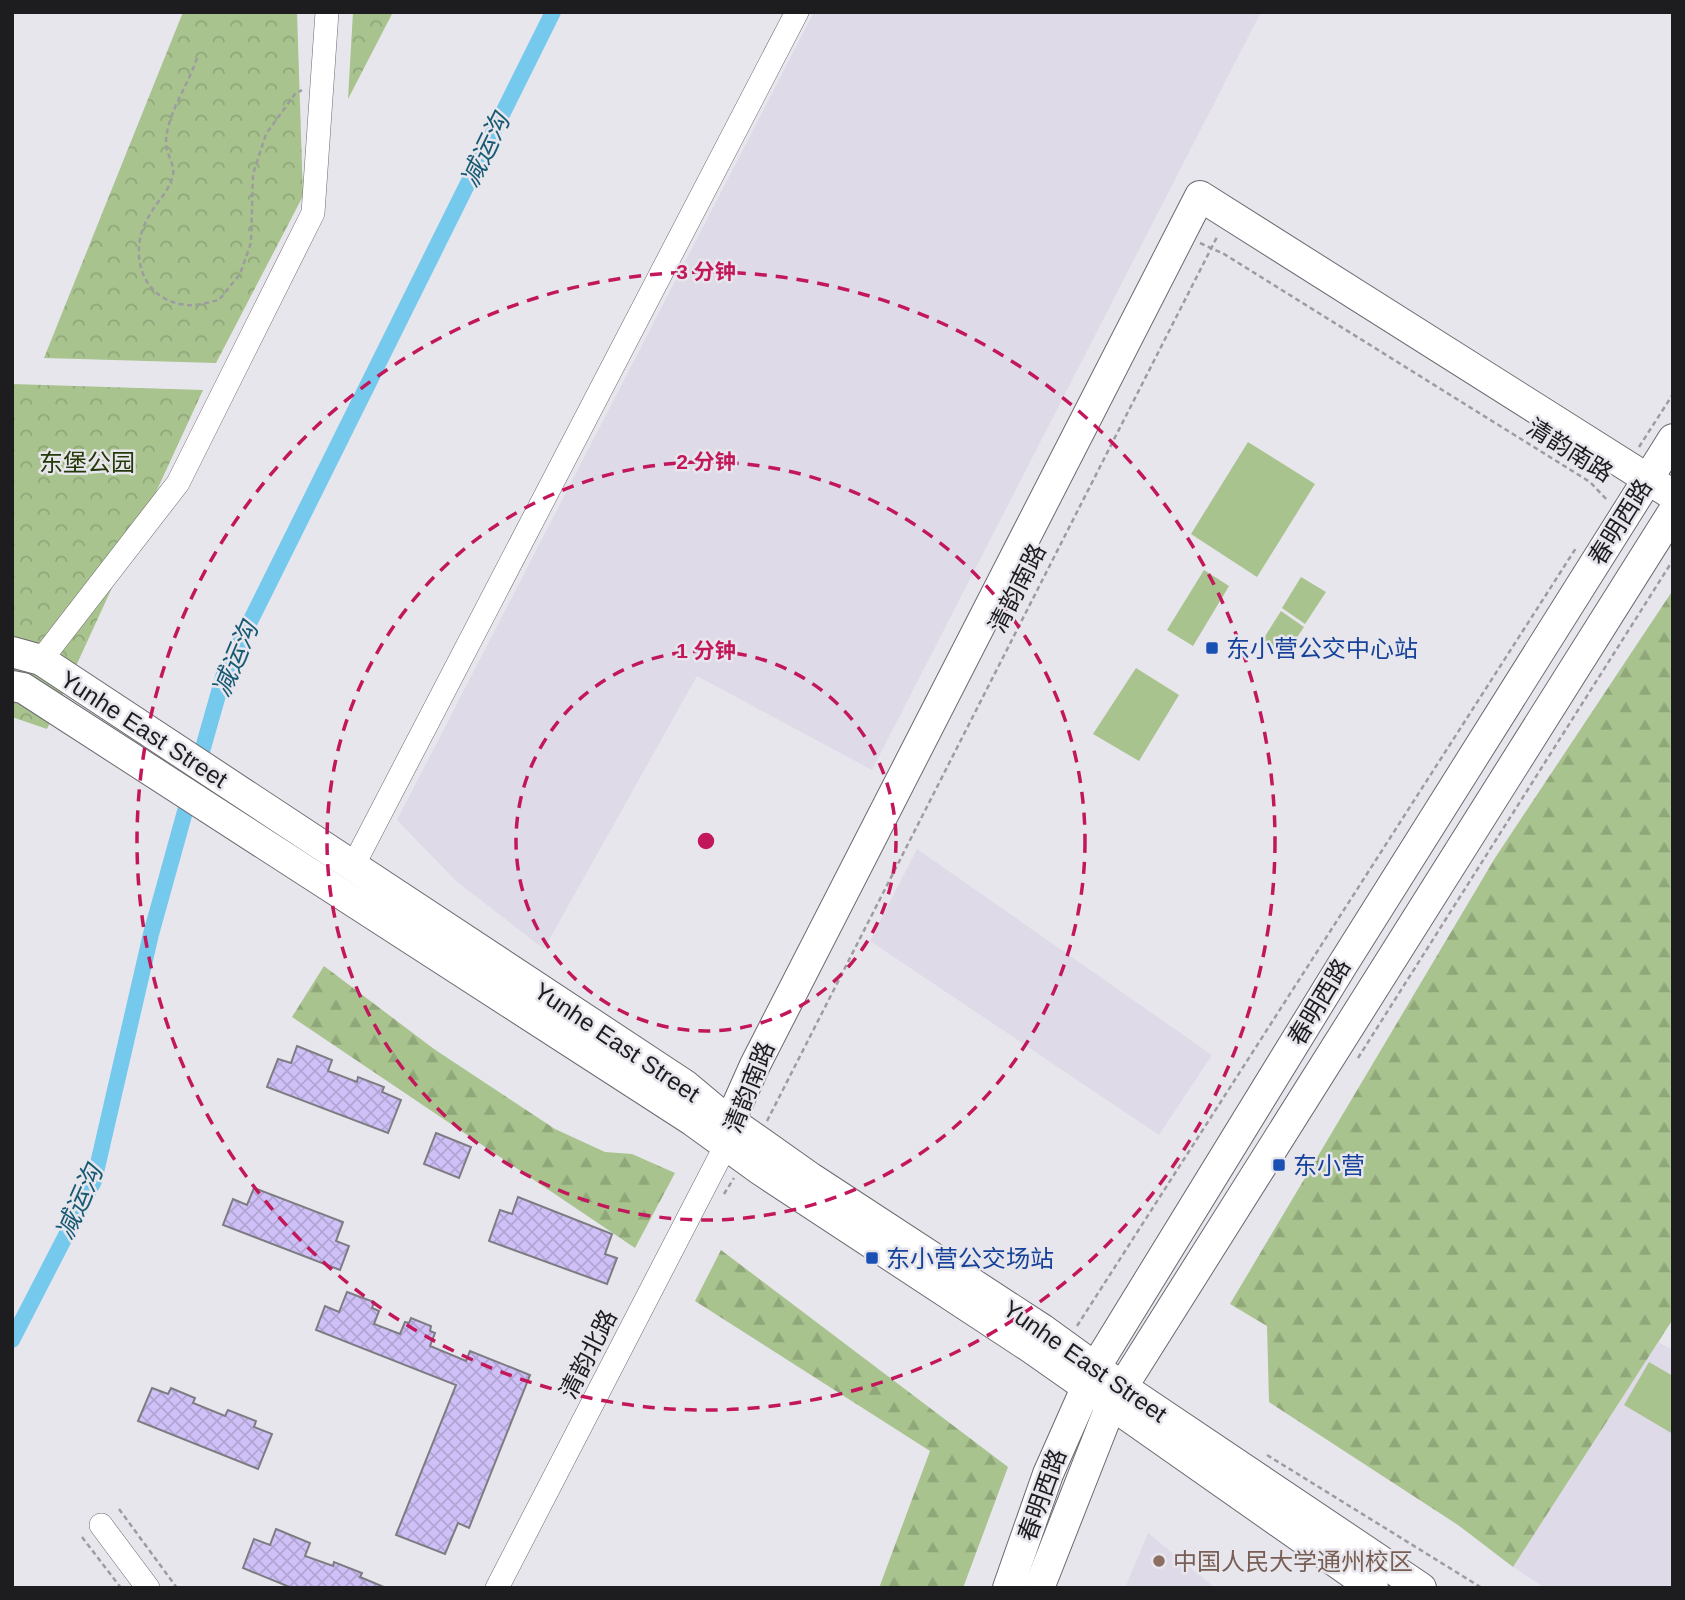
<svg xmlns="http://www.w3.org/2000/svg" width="1685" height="1600" viewBox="0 0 1685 1600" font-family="Arial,'Noto Sans SC',sans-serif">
<defs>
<pattern id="forest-firs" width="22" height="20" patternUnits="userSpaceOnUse" patternTransform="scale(1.75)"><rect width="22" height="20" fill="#a8c38e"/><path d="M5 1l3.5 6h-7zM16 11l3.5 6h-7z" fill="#90a77a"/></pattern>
<pattern id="park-crowns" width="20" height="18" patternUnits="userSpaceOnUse" patternTransform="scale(1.75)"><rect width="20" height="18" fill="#a8c38e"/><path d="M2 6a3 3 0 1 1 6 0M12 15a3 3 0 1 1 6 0" fill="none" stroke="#90a77a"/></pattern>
<pattern id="building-cross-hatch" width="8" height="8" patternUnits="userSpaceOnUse" patternTransform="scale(1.75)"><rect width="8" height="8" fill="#cfc0f7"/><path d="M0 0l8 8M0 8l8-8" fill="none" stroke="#b1a5d3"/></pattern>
</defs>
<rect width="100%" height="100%" fill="#e8e6ed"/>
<!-- built -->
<g fill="#dedae8">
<path d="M814,12H1261L872,770L697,676L544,949L456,881L397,820Z"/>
<path d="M917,849L1212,1055L1159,1135L870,941Z"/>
<path d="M1658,1342L1673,1350V1588H1545L1513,1567Z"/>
<path d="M1148,1533L1215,1588H1125Z"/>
</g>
<!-- forest -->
<g fill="url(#forest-firs)">
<path d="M1673,590V1319L1513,1567L1458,1525L1269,1402L1267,1326L1230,1304L1495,858Z"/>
<path d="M324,966L434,1049L555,1129L605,1152L632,1154L675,1173L635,1248L292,1017Z"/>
<path d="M721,1250L1008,1467L963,1588H879L930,1451L695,1301Z"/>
</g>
<!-- park -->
<g fill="url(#park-crowns)">
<path d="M183,12H297L303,196L216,363L44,358Z"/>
<path d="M353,12H393L348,99Z"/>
<path d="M12,384L203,390L47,729L12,717Z"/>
</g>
<!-- pitch -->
<g fill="#a8c38e">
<path d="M1248,442L1315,484L1257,577L1191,534Z"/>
<path d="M1204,570L1229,586L1193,646L1167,630Z"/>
<path d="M1301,577L1326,592L1305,624L1282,608Z"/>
<path d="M1281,611L1304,627L1285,655L1262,641Z"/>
<path d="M1136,668L1179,695L1139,761L1093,734Z"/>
<path d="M1649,1362L1673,1376V1434L1624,1405Z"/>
</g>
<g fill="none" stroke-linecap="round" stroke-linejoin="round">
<!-- canal -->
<g stroke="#75c9ed" stroke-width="16">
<path d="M197,769L224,674L553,12"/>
<path d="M12,1340L94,1181L151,934L191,790"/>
</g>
</g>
<!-- building -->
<g fill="url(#building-cross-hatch)" stroke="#7d7c82" stroke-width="2">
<path d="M297,1046L332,1060L328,1071L357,1082L358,1077L384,1087L382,1092L401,1100L388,1133L267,1087L278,1059L291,1063Z"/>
<path d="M436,1133L471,1147L459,1178L424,1164Z"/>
<path d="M254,1188L343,1222L336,1241L349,1246L340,1270L223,1225L233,1199L247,1205Z"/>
<path d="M518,1197L612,1234L605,1254L617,1258L607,1284L489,1241L500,1210L512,1214Z"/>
<path d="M347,1292L374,1302L372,1308L379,1311L374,1324L400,1334L405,1322L409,1323L411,1318L431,1326L430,1331L435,1333L430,1346L466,1361L470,1351L530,1375L469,1528L458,1523L445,1554L396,1535L456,1385L316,1330L325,1306L339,1312Z"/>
<path d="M152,1388L168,1394L171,1388L195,1398L193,1403L225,1416L228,1410L256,1421L254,1427L272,1434L258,1469L138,1421Z"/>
<path d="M276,1529L310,1543L305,1556L333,1566L334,1562L362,1573L360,1577L386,1588H292L243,1568L254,1539L270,1545Z"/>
</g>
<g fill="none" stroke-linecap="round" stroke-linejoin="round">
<!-- minor casing -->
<g stroke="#6b696f" stroke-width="24">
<g id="minor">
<path d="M41,660L178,483L313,213L327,12"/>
<path d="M353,866L797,12"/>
<path d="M101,1525L148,1588"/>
<path d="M497,1588L726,1145"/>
</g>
</g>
<!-- major casing -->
<g stroke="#6b696f" stroke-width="32">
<g id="major">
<path d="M12,652L41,660L685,1085L716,1111L811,1178L1042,1329L1122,1387L1421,1588"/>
<path d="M12,686L23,688L693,1121L762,1171L1031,1348L1373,1588"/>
<path d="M727,1141L730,1121L755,1065L1200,196L1673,495"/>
<path d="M1008,1588L1048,1474L1095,1368L1343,964L1673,439"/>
<path d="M1039,1588L1111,1405L1673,512"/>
</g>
</g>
<!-- path -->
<g stroke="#9d9ca1" stroke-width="2.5" stroke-dasharray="5 3.5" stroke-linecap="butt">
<path d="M197,58C189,84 166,115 166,143C166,154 175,164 173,175C169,192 157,201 149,216C127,252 141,301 187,305C197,306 209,302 219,300L240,274L251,243L253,174L266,134L295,94L302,90"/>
<path d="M1200,243L1224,254L1590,482L1608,501"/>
<path d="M1639,447L1673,394"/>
<path d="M1358,1058L1673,560"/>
<path d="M767,1121L1218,235"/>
<path d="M724,1194L734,1178"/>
<path d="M1077,1326L1576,548"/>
<path d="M1267,1455L1482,1588"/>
<path d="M119,1509L177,1588"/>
<path d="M82,1537L121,1588"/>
</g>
<!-- minor -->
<use href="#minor" stroke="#fff" stroke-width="23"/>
<!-- major -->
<use href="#major" stroke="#fff" stroke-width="30"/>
</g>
<!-- distance rings -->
<g fill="none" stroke="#c2185b" stroke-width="3.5" stroke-dasharray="12 9">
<circle cx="706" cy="841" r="190"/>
<circle cx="706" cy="841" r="379"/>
<circle cx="706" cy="841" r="569"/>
</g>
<!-- markers -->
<g fill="#1a4fb4" stroke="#e8e6ed" stroke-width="2.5">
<rect x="1205" y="641" width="14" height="14" rx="3.5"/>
<rect x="1272" y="1158" width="14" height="14" rx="3.5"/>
<rect x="865" y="1251" width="14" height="14" rx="3.5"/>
</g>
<circle fill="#8d6e63" stroke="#e8e6ed" stroke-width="2.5" cx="1159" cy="1561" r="7"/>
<g text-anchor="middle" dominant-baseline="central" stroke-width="5" stroke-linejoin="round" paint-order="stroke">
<!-- street labels -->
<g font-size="24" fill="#1d1d1f" stroke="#e8e6ed">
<text transform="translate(1570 450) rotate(32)">清韵南路</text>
<text transform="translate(1620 522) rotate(-58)">春明西路</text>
<text transform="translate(1017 588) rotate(-63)">清韵南路</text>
<text transform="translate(144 729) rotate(33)">Yunhe East Street</text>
<text transform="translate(1319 1002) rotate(-59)">春明西路</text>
<text transform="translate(617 1042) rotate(34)">Yunhe East Street</text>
<text transform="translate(749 1087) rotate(-68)">清韵南路</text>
<text transform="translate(588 1354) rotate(-63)">清韵北路</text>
<text transform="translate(1085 1361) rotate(35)">Yunhe East Street</text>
<text transform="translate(1042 1495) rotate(-70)">春明西路</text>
</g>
<!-- park labels -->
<g font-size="24" fill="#243908" stroke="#e8e6ed">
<text x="87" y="462">东堡公园</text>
</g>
<!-- transit labels -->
<g font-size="24" fill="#164399" stroke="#e8e6ed" text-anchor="start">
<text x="1226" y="648">东小营公交中心站</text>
<text x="1293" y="1165">东小营</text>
<text x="886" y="1258">东小营公交场站</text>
</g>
<!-- education labels -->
<g font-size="24" fill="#785e54" stroke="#e8e6ed" text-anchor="start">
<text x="1173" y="1561">中国人民大学通州校区</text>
</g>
<!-- water labels -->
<g font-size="26" font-style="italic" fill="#175a73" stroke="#e8e6ed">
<text transform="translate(485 150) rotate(-64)">减运沟</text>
<text transform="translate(235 659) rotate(-67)">减运沟</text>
<text transform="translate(79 1202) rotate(-66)">减运沟</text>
</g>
</g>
<circle cx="706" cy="841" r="10" fill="#c2185b" stroke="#e8e6ed" stroke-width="3.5"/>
<g font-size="21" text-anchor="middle" font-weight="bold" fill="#c2185b" stroke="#e8e6ed" stroke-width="5" stroke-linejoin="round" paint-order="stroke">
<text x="706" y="279">3 分钟</text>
<text x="706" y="469">2 分钟</text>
<text x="706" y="658">1 分钟</text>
</g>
<!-- border -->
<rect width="1685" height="1600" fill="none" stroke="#1d1d1f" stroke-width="28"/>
</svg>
